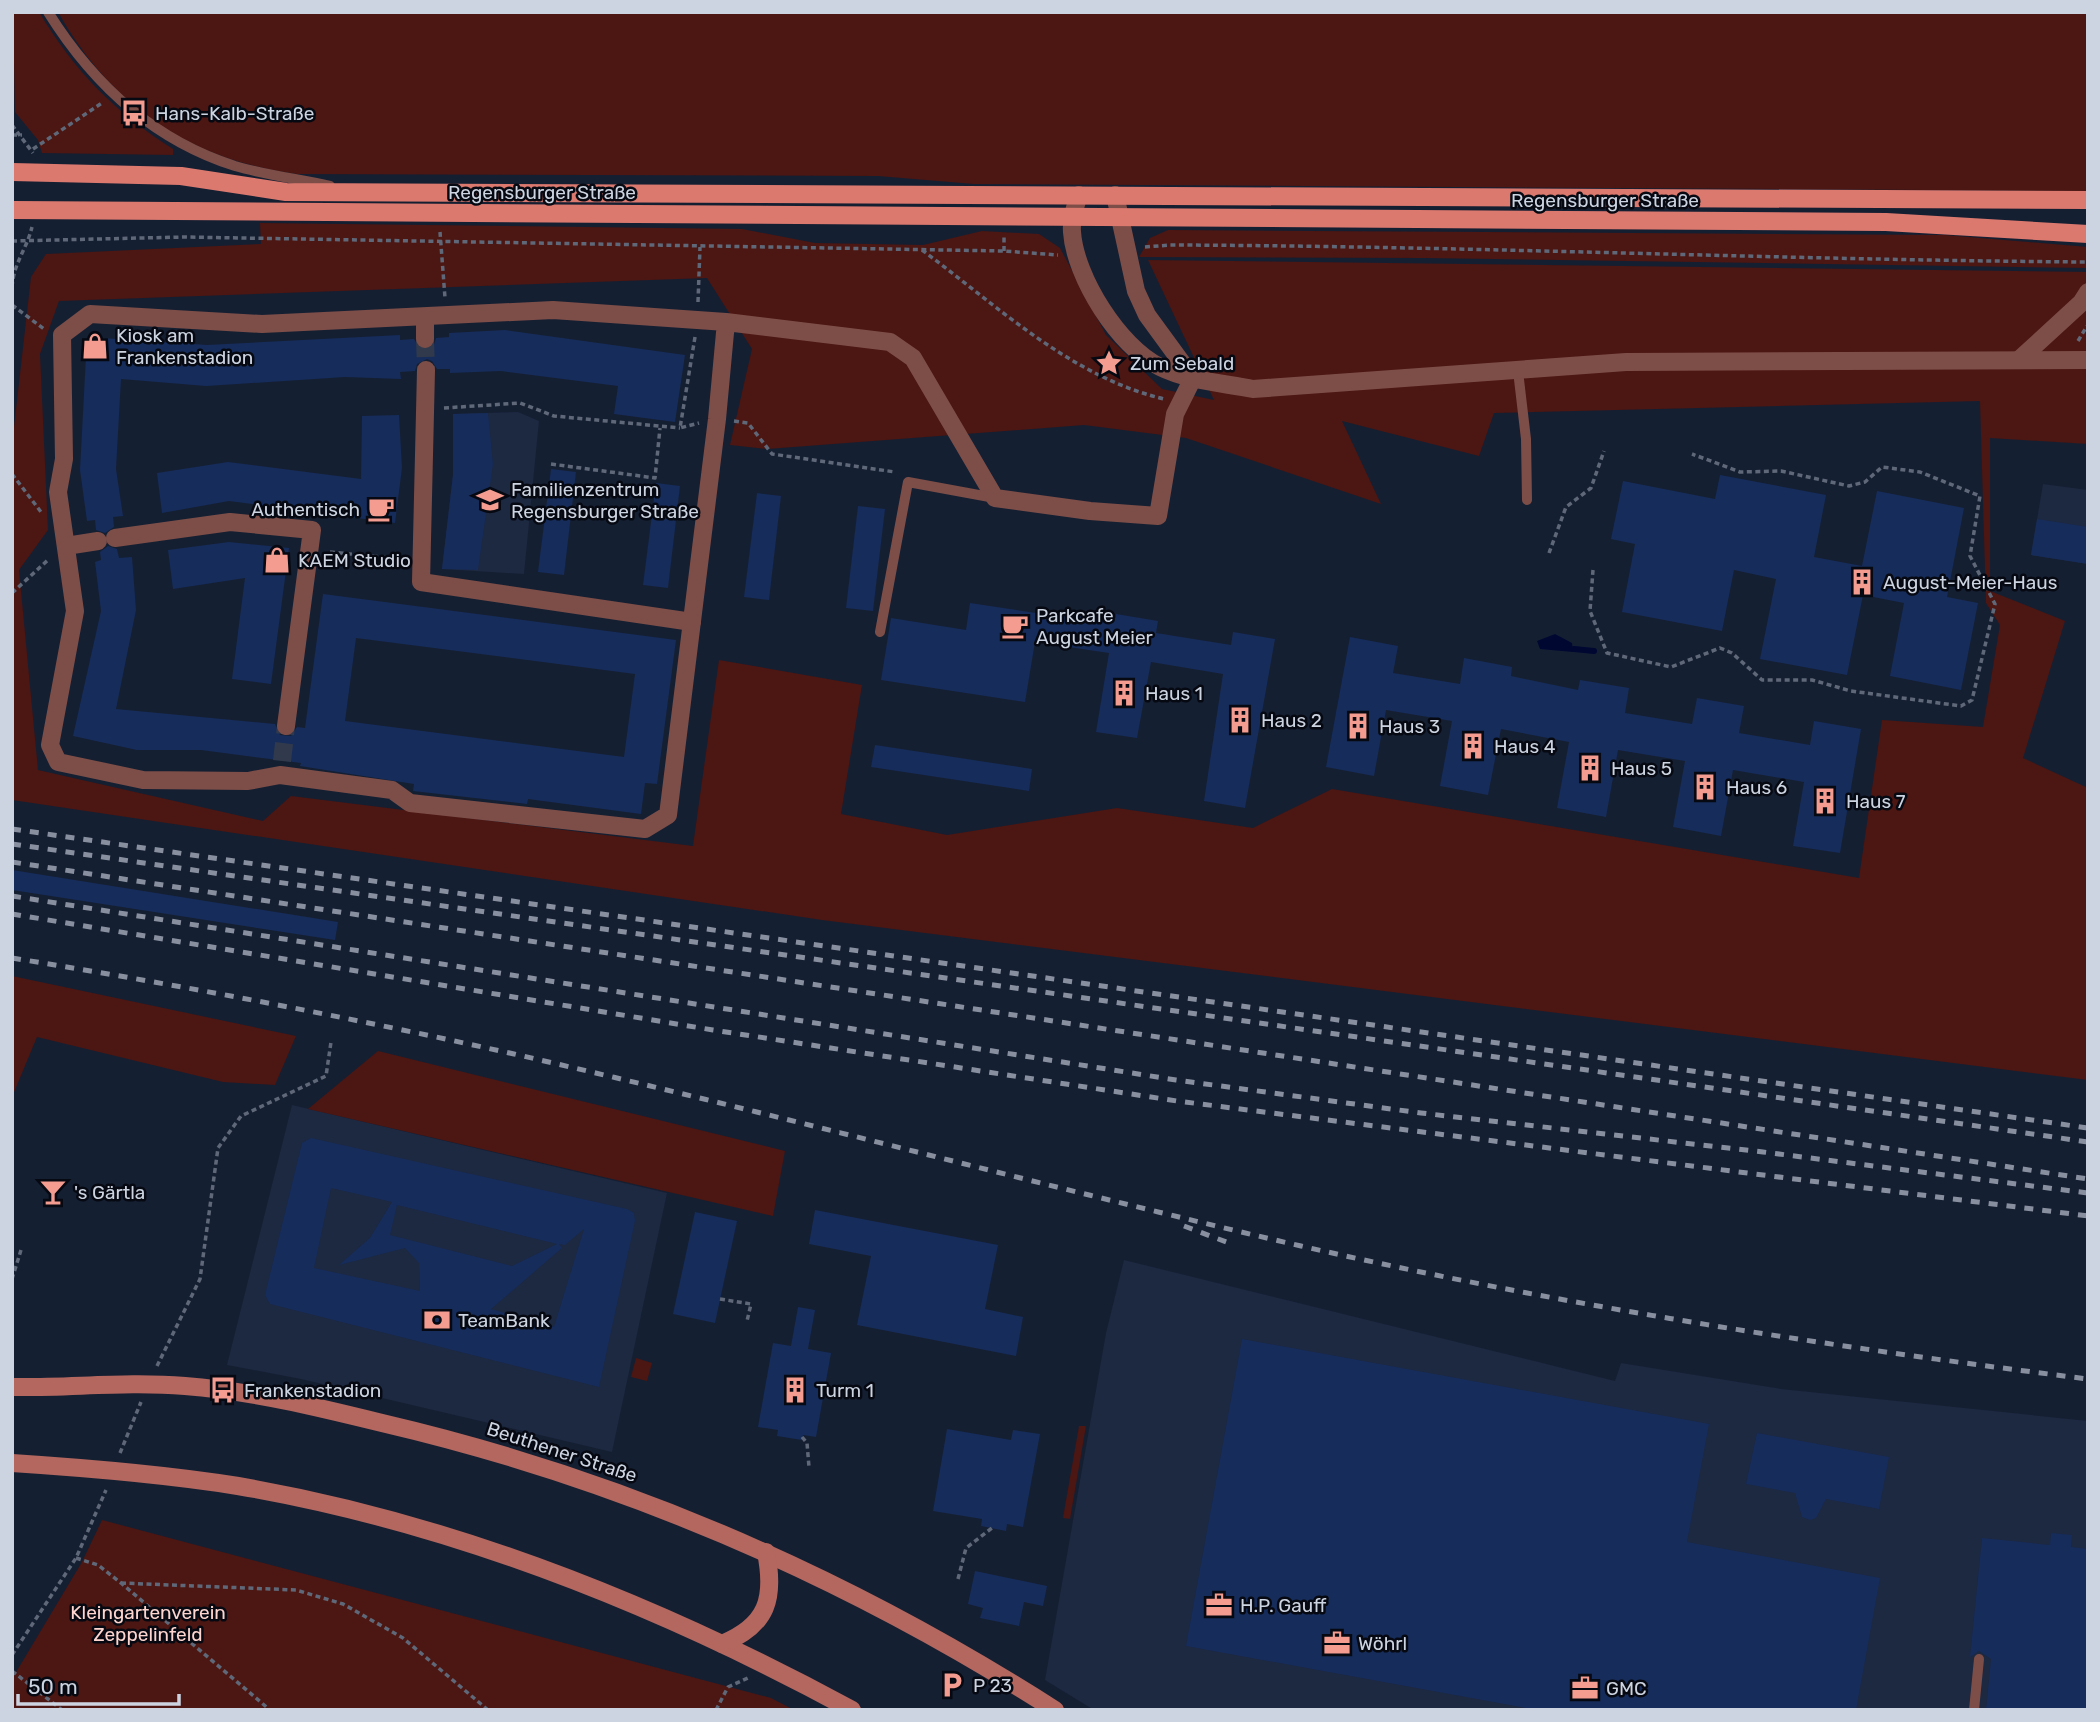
<svg xmlns="http://www.w3.org/2000/svg" width="2100" height="1722" viewBox="0 0 2100 1722" font-family="Rubik,sans-serif">
<rect width="100%" height="100%" fill="#151f32"/>
<!-- built -->
<g fill="#1d2841">
<path d="M518,412L539,421L524,574L442,569L453,475V414Z"/>
<path d="M2043,484L2088,490V564L2031,555Z"/>
<path d="M292,1105L667,1193L612,1452L301,1379L227,1365Z"/>
<path d="M1124,1260L1615,1381L1621,1363L1781,1389L2088,1421V1710H1094L1045,1680L1106,1333Z"/>
</g>
<!-- green -->
<g fill="#4c1612" fill-rule="evenodd">
<path d="M13,12H39C75,72 115,112 173,149V155L42,153L38,140L15,112Z"/>
<path d="M58,12H2088V191L974,184L878,176L297,174C190,160 111,106 58,12Z"/>
<path d="M260,223L742,229L815,243L923,245L982,231L1039,234L1060,248L1106,335L1162,389L1214,400L1148,260L2088,272V444L1990,438V591L2065,621L2023,758L2088,788V1080L822,920L12,800V445L31,277L46,254L261,244ZM707,278L752,349L730,445L767,449L1084,425L1186,438L1381,504L1342,421L1479,456L1494,413L1980,401L1986,603L2000,625L1983,727L1882,720L1859,878L1332,789L1253,828L1117,808L947,835L841,814L862,685L719,660L693,846L291,796L263,821L38,770L19,570L48,530L40,354L59,301Z"/>
<path d="M1168,230L1944,235L2088,247V268L1425,258L1139,257L1150,238Z"/>
<path d="M12,976L296,1036L275,1085L223,1082L37,1037L12,1097Z"/>
<path d="M378,1051L785,1151L773,1216L308,1109Z"/>
<path d="M636,1358L652,1363L647,1381L631,1377Z"/>
<path d="M1079,1426H1086L1070,1519L1063,1518Z"/>
<path d="M102,1520L771,1698L794,1710H12V1679L82,1562Z"/>
</g>
<!-- water -->
<path fill="#000832" d="M1555,634L1572,643L1573,652L1540,649L1537,641Z"/>
<g fill="none" stroke-linecap="round" stroke-linejoin="round">
<!-- stream -->
<path stroke="#000832" stroke-width="6" d="M1574,649L1594,651"/>
</g>
<!-- building -->
<g fill="#162c5a" fill-rule="evenodd">
<path d="M505,330L685,355L675,422L614,414L618,386L501,371L450,373V369H437L432,361L427,359L417,364L415,371L400,372L401,379L345,377L206,386L121,379L116,469L123,516L113,517L114,527L105,533L96,530L95,520L87,521L80,470L87,337L207,345L400,335V340L414,339L419,348L426,350L434,345L436,338L449,337V333Z"/>
<path d="M488,413L493,464L478,570L442,569L453,475V414Z"/>
<path d="M399,415L402,468L395,523L229,501L162,513L157,473L228,462L361,479L362,416Z"/>
<path d="M551,469L576,472L564,575L538,572Z"/>
<path d="M1720,475L1826,495L1814,557L1862,566L1877,491L1964,508L1947,597L1978,603L1961,690L1890,676L1904,603L1863,595L1847,675L1760,659L1776,579L1734,570L1722,631L1622,612L1635,544L1611,539L1623,481L1715,499Z"/>
<path d="M656,483L680,486L668,588L643,585Z"/>
<path d="M757,493L781,496L769,600L744,597Z"/>
<path d="M858,506L885,509L873,611L846,608Z"/>
<path d="M2037,519L2088,527V564L2031,555Z"/>
<path d="M229,542L289,548L271,684L232,679L245,578L173,589L168,550Z"/>
<path d="M108,546L117,549L119,558L132,557L136,610L116,709L275,724L280,735L291,736L297,727L305,728L323,594L676,640L657,784L645,783L641,814L528,799L527,804L413,791L414,784L300,766L301,763L201,750H137L73,736L101,611L95,562L101,560L100,552ZM356,638L635,674L624,757L345,721Z"/>
<path d="M970,603L1062,617L1063,610L1115,618L1116,614L1158,621L1156,633L1231,645L1233,632L1275,639L1245,808L1204,801L1223,674L1151,662L1137,738L1096,732L1109,653L1035,642L1025,702L881,680L891,618L966,630Z"/>
<path d="M1350,637L1398,646L1393,673L1460,684L1464,658L1512,667L1511,676L1578,690L1580,680L1629,688L1625,713L1692,724L1697,698L1744,706L1739,733L1810,745L1814,721L1861,729L1840,853L1793,846L1804,782L1733,770L1721,836L1673,827L1685,761L1618,750L1606,817L1557,808L1569,742L1501,729L1488,795L1440,786L1452,721L1386,710L1374,776L1326,767Z"/>
<path d="M875,745L1032,769L1029,791L871,767Z"/>
<path d="M12,870L338,922L335,940L12,890Z"/>
<path d="M311,1138L627,1209L634,1213L635,1221L599,1387L270,1304L265,1295L302,1143ZM331,1188L392,1202L370,1238L339,1265L405,1248L419,1263L420,1291L314,1268ZM397,1205L557,1244L512,1266L390,1235ZM584,1229L554,1327L491,1309L562,1248L559,1244L565,1245Z"/>
<path d="M815,1210L998,1245L985,1309L1023,1317L1016,1356L857,1325L871,1256L809,1244Z"/>
<path d="M695,1212L737,1221L715,1323L673,1314Z"/>
<path d="M798,1307L815,1310L808,1349L831,1353L816,1437L803,1435L802,1440L777,1436L778,1430L758,1427L773,1343L791,1346Z"/>
<path d="M1242,1339L1709,1424L1687,1542L1880,1578L1856,1710H1537L1186,1646Z"/>
<path d="M947,1429L1011,1440L1013,1430L1040,1434L1023,1527L1007,1524L1006,1531L981,1526L982,1519L933,1511Z"/>
<path d="M1757,1433L1889,1457L1879,1509L1826,1499L1816,1518L1810,1520L1802,1517L1795,1493L1746,1484Z"/>
<path d="M2051,1533L2072,1535L2071,1547L2088,1549V1710H1986L1991,1659L1979,1651L1970,1657L1982,1538L2050,1545Z"/>
<path d="M975,1571L1047,1586L1043,1606L1024,1602L1019,1626L980,1618L983,1608L968,1604Z"/>
</g>
<g fill="none" stroke-linecap="round" stroke-linejoin="round">
<!-- street-tunnel -->
<g stroke="#313a4c" stroke-width="18" stroke-dasharray="18 9" stroke-linecap="butt">
<path d="M425,339L426,370"/>
<path d="M282,761L286,726"/>
</g>
<!-- path -->
<g stroke="#5f6878" stroke-width="3.5" stroke-dasharray="5 3.5" stroke-linecap="butt">
<path d="M12,125L33,153"/>
<path d="M12,135H22"/>
<path d="M33,149L102,103"/>
<path d="M440,232L445,298"/>
<path d="M12,241L184,237L1004,251L1058,255"/>
<path d="M1145,247L1170,245C1476,246 1782,260 2088,262"/>
<path d="M922,250C996,305 1071,377 1164,399"/>
<path d="M1004,251V235"/>
<path d="M12,287C14,262 26,251 32,227"/>
<path d="M698,302L700,247"/>
<path d="M12,305L44,329"/>
<path d="M695,337L680,428L699,423"/>
<path d="M2078,341L2087,326"/>
<path d="M444,408L520,403L554,416L680,428"/>
<path d="M734,421L748,423L772,454L895,472"/>
<path d="M551,464L655,478L660,428"/>
<path d="M12,474L41,512"/>
<path d="M330,552L402,559"/>
<path d="M1549,553L1566,507L1591,488L1604,451"/>
<path d="M1593,570L1590,611L1607,653L1671,667L1720,648L1732,653L1762,680H1812L1851,691L1961,706L1972,700L1995,604L1970,556L1980,496L1920,472L1882,467L1865,482L1849,486L1781,471L1740,472L1692,454"/>
<path d="M12,593L49,559"/>
<path d="M12,1279L21,1250"/>
<path d="M720,1299L751,1304L747,1321"/>
<path d="M157,1366L200,1279L218,1148L241,1116L326,1076L331,1042"/>
<path d="M802,1437L807,1443L809,1467"/>
<path d="M120,1453L141,1402"/>
<path d="M76,1558L98,1565L121,1583L270,1710"/>
<path d="M958,1579L966,1548L992,1528"/>
<path d="M121,1583L296,1590L343,1604L403,1638L488,1710"/>
<path d="M12,1655L76,1558L106,1490"/>
<path d="M12,1671L62,1710"/>
<path d="M716,1710L728,1687L748,1678"/>
</g>
<!-- lane -->
<g stroke="#7d4e48" stroke-width="10">
<path d="M48,12C93,84 153,140 235,166C266,175 299,179 330,186"/>
<path d="M1518,371L1526,439L1527,500"/>
<path d="M880,632L908,482L995,498"/>
<path d="M1974,1710L1979,1659"/>
</g>
<!-- street -->
<g stroke="#7d4e48" stroke-width="18">
<path d="M1079,195C1075,207 1071,219 1072,232C1075,277 1119,347 1160,367C1188,381 1223,383 1253,389L1626,362L2088,360"/>
<path d="M1115,195L1136,291L1147,315L1193,378"/>
<path d="M425,318V339"/>
<path d="M726,322L553,310L262,324L90,314L62,335L64,459L58,492L75,611L50,745L58,762L143,780L248,781L280,775L392,790L410,803L645,829L668,815L717,419L726,322L890,342L913,358L995,498L1090,511L1158,516L1175,414L1193,378"/>
<path d="M2020,359L2081,303L2088,292"/>
<path d="M426,370L421,582L692,622"/>
<path d="M115,538L230,522L312,530L286,726"/>
<path d="M66,546L98,541"/>
</g>
<!-- secondary -->
<g stroke="#b3675e" stroke-width="18">
<path d="M12,1387C70,1388 127,1381 185,1386C251,1391 317,1407 382,1423C622,1479 847,1577 1055,1710"/>
<path d="M12,1463C88,1468 164,1474 238,1486C455,1523 660,1606 852,1710"/>
<path d="M722,1644C768,1625 775,1598 766,1552"/>
</g>
<!-- primary -->
<g stroke="#dc796f" stroke-width="18">
<path d="M12,172L181,176L286,192L2088,200"/>
<path d="M12,210L1886,222L2088,234"/>
</g>
<!-- rail -->
<g stroke="#88909f" stroke-width="5" stroke-dasharray="9 9" stroke-linecap="butt">
<path d="M12,829L2088,1128"/>
<path d="M12,844L2088,1142"/>
<path d="M12,862L2088,1179"/>
<path d="M12,896L1176,1080L1421,1113L1763,1152L2088,1193"/>
<path d="M12,914L713,1030L1177,1101L2088,1216"/>
<path d="M12,958C180,985 348,1017 514,1054C777,1114 1038,1185 1301,1246C1560,1305 1824,1346 2088,1379"/>
<path d="M1184,1226L1229,1243"/>
</g>
</g>
<!-- icons -->
<defs>
<g id="bus-bare" transform="scale(2.1)"><path d="M-5-6H5V4H4V6H2V4H-2V6H-4V4H-5ZM-3.5-4V0h7V-4ZM-3.5 1.2v1.5H-2V1.2ZM2 1.2v1.5H3.5V1.2Z" fill="#f59c91" stroke="#060911" stroke-width="2.5" paint-order="stroke"/></g>
<g id="shop-bare" transform="scale(2.1)"><path d="M-5-2.5h2.3a2.7 3.5 0 0 1 5.4 0H5L5.5 6h-11ZM-1.5-2.5h3a1.5 2.3 0 0 0-3 0Z" fill="#f59c91" stroke="#060911" stroke-width="2.5" paint-order="stroke"/></g>
<g id="sight-bare" transform="scale(2.1)"><path d="M0-6L1.8-2.2L6-1.7L2.9 1.2L3.7 5.4L0 3.3L-3.7 5.4L-2.9 1.2L-6-1.7L-1.8-2.2Z" fill="#f59c91" stroke="#060911" stroke-width="2.5" paint-order="stroke"/></g>
<g id="school-bare" transform="scale(2.1)"><path d="M0-5L7-2L0 1L-7-2ZM-4 1L0 2.5L4 1V4Q0 6-4 4Z" fill="#f59c91" stroke="#060911" stroke-width="2.5" paint-order="stroke"/></g>
<g id="cafe-bare" transform="scale(2.1)"><path d="M-5.5-4.5H6V0H3Q3 3.5 0 3.5H-2.5Q-5.5 3.5-5.5 0ZM3-3.2v2h1.7v-2ZM-6 4.5H4V6H-6Z" fill="#f59c91" stroke="#060911" stroke-width="2.5" paint-order="stroke"/></g>
<g id="building-bare" transform="scale(2.1)"><path d="M-4-6H4V6H1V3H-1V6H-4ZM-2.5-4.3h1.7v1.8h-1.7ZM.8-4.3h1.7v1.8H.8ZM-2.5-1h1.7V.8h-1.7ZM.8-1h1.7V.8H.8Z" fill="#f59c91" stroke="#060911" stroke-width="2.5" paint-order="stroke"/></g>
<g id="bar-bare" transform="scale(2.1)"><path d="M-6-5H6L.8 .8V4.5H3.5V6h-7V4.5H-.8V.8Z" fill="#f59c91" stroke="#060911" stroke-width="2.5" paint-order="stroke"/></g>
<g id="bank-bare" transform="scale(2.1)"><path d="M-6-4H6V4H-6ZM0-2.3a2.3 2.3 0 1 0 0 4.6a2.3 2.3 0 1 0 0-4.6Z" fill="#f59c91" stroke="#060911" stroke-width="2.5" paint-order="stroke"/></g>
<g id="office-bare" transform="scale(2.1)"><path d="M-6-3h4V-5.5h4V-3h4V5H-6ZM-1-4.5V-3h2v-1.5ZM-6 0V1H6V0Z" fill="#f59c91" stroke="#060911" stroke-width="2.5" paint-order="stroke"/></g>
<g id="parking-bare" transform="scale(2.1)"><path d="M-3.5-5.5H1a3.5 3.5 0 0 1 0 7H-1V5.5H-3.5ZM-1-3.4V-.6H.8a1.4 1.4 0 0 0 0-2.8Z" fill="#f59c91" stroke="#060911" stroke-width="2.5" paint-order="stroke"/></g>
</defs>
<g fill-rule="evenodd">
<use href="#bus-bare" x="134" y="113"/>
<use href="#shop-bare" x="95" y="346"/>
<use href="#sight-bare" x="1109" y="363"/>
<use href="#school-bare" x="490" y="500"/>
<use href="#cafe-bare" x="381" y="509"/>
<use href="#shop-bare" x="277" y="560"/>
<use href="#building-bare" x="1862" y="582"/>
<use href="#cafe-bare" x="1015" y="626"/>
<use href="#building-bare" x="1124" y="693"/>
<use href="#building-bare" x="1240" y="720"/>
<use href="#building-bare" x="1358" y="726"/>
<use href="#building-bare" x="1473" y="746"/>
<use href="#building-bare" x="1590" y="768"/>
<use href="#building-bare" x="1705" y="787"/>
<use href="#building-bare" x="1825" y="801"/>
<use href="#bar-bare" x="53" y="1192"/>
<use href="#bank-bare" x="437" y="1320"/>
<use href="#bus-bare" x="223" y="1390"/>
<use href="#building-bare" x="795" y="1390"/>
<use href="#office-bare" x="1219" y="1605"/>
<use href="#office-bare" x="1337" y="1643"/>
<use href="#parking-bare" x="952" y="1685"/>
<use href="#office-bare" x="1585" y="1688"/>
</g>
<g text-anchor="middle" dominant-baseline="central" stroke-width="5" stroke-linejoin="round" paint-order="stroke">
<!-- poi labels -->
<g font-size="19" fill="#cdd4e1" stroke="#060911" text-anchor="start">
<text x="155" y="113">Hans-Kalb-Straße</text>
<text x="116" y="335">Kiosk am<tspan x="116" dy="22">Frankenstadion</tspan></text>
<text x="1130" y="363">Zum Sebald</text>
<text x="511" y="489">Familienzentrum<tspan x="511" dy="22">Regensburger Straße</tspan></text>
<text x="360" y="509" text-anchor="end">Authentisch</text>
<text x="298" y="560">KAEM Studio</text>
<text x="1883" y="582">August-Meier-Haus</text>
<text x="1036" y="615">Parkcafe<tspan x="1036" dy="22">August Meier</tspan></text>
<text x="1145" y="693">Haus 1</text>
<text x="1261" y="720">Haus 2</text>
<text x="1379" y="726">Haus 3</text>
<text x="1494" y="746">Haus 4</text>
<text x="1611" y="768">Haus 5</text>
<text x="1726" y="787">Haus 6</text>
<text x="1846" y="801">Haus 7</text>
<text x="74" y="1192">'s Gärtla</text>
<text x="458" y="1320">TeamBank</text>
<text x="244" y="1390">Frankenstadion</text>
<text x="816" y="1390">Turm 1</text>
<text x="1240" y="1605">H.P. Gauff</text>
<text x="1358" y="1643">Wöhrl</text>
<text x="973" y="1685">P 23</text>
<text x="1606" y="1688">GMC</text>
</g>
<!-- street labels -->
<g font-size="19" fill="#cdd4e1" stroke="#060911">
<text x="542" y="192">Regensburger Straße</text>
<text x="1605" y="200">Regensburger Straße</text>
<text transform="translate(562 1452) rotate(18)">Beuthener Straße</text>
</g>
<!-- park labels -->
<g font-size="19" fill="#fdd4ce" stroke="#060911">
<text x="148" y="1612">Kleingartenverein<tspan x="148" dy="22">Zeppelinfeld</tspan></text>
</g>
</g>
<!-- border -->
<rect width="2100" height="1722" fill="none" stroke="#cdd4e1" stroke-width="28"/>
<!-- scale -->
<path d="M18 1694v10h161v-10" fill="none" stroke="#cdd4e1" stroke-width="3.5"/>
<text x="28" y="1694" font-size="21" fill="#cdd4e1" stroke="#060911" stroke-width="5" paint-order="stroke">50 m</text>
</svg>
